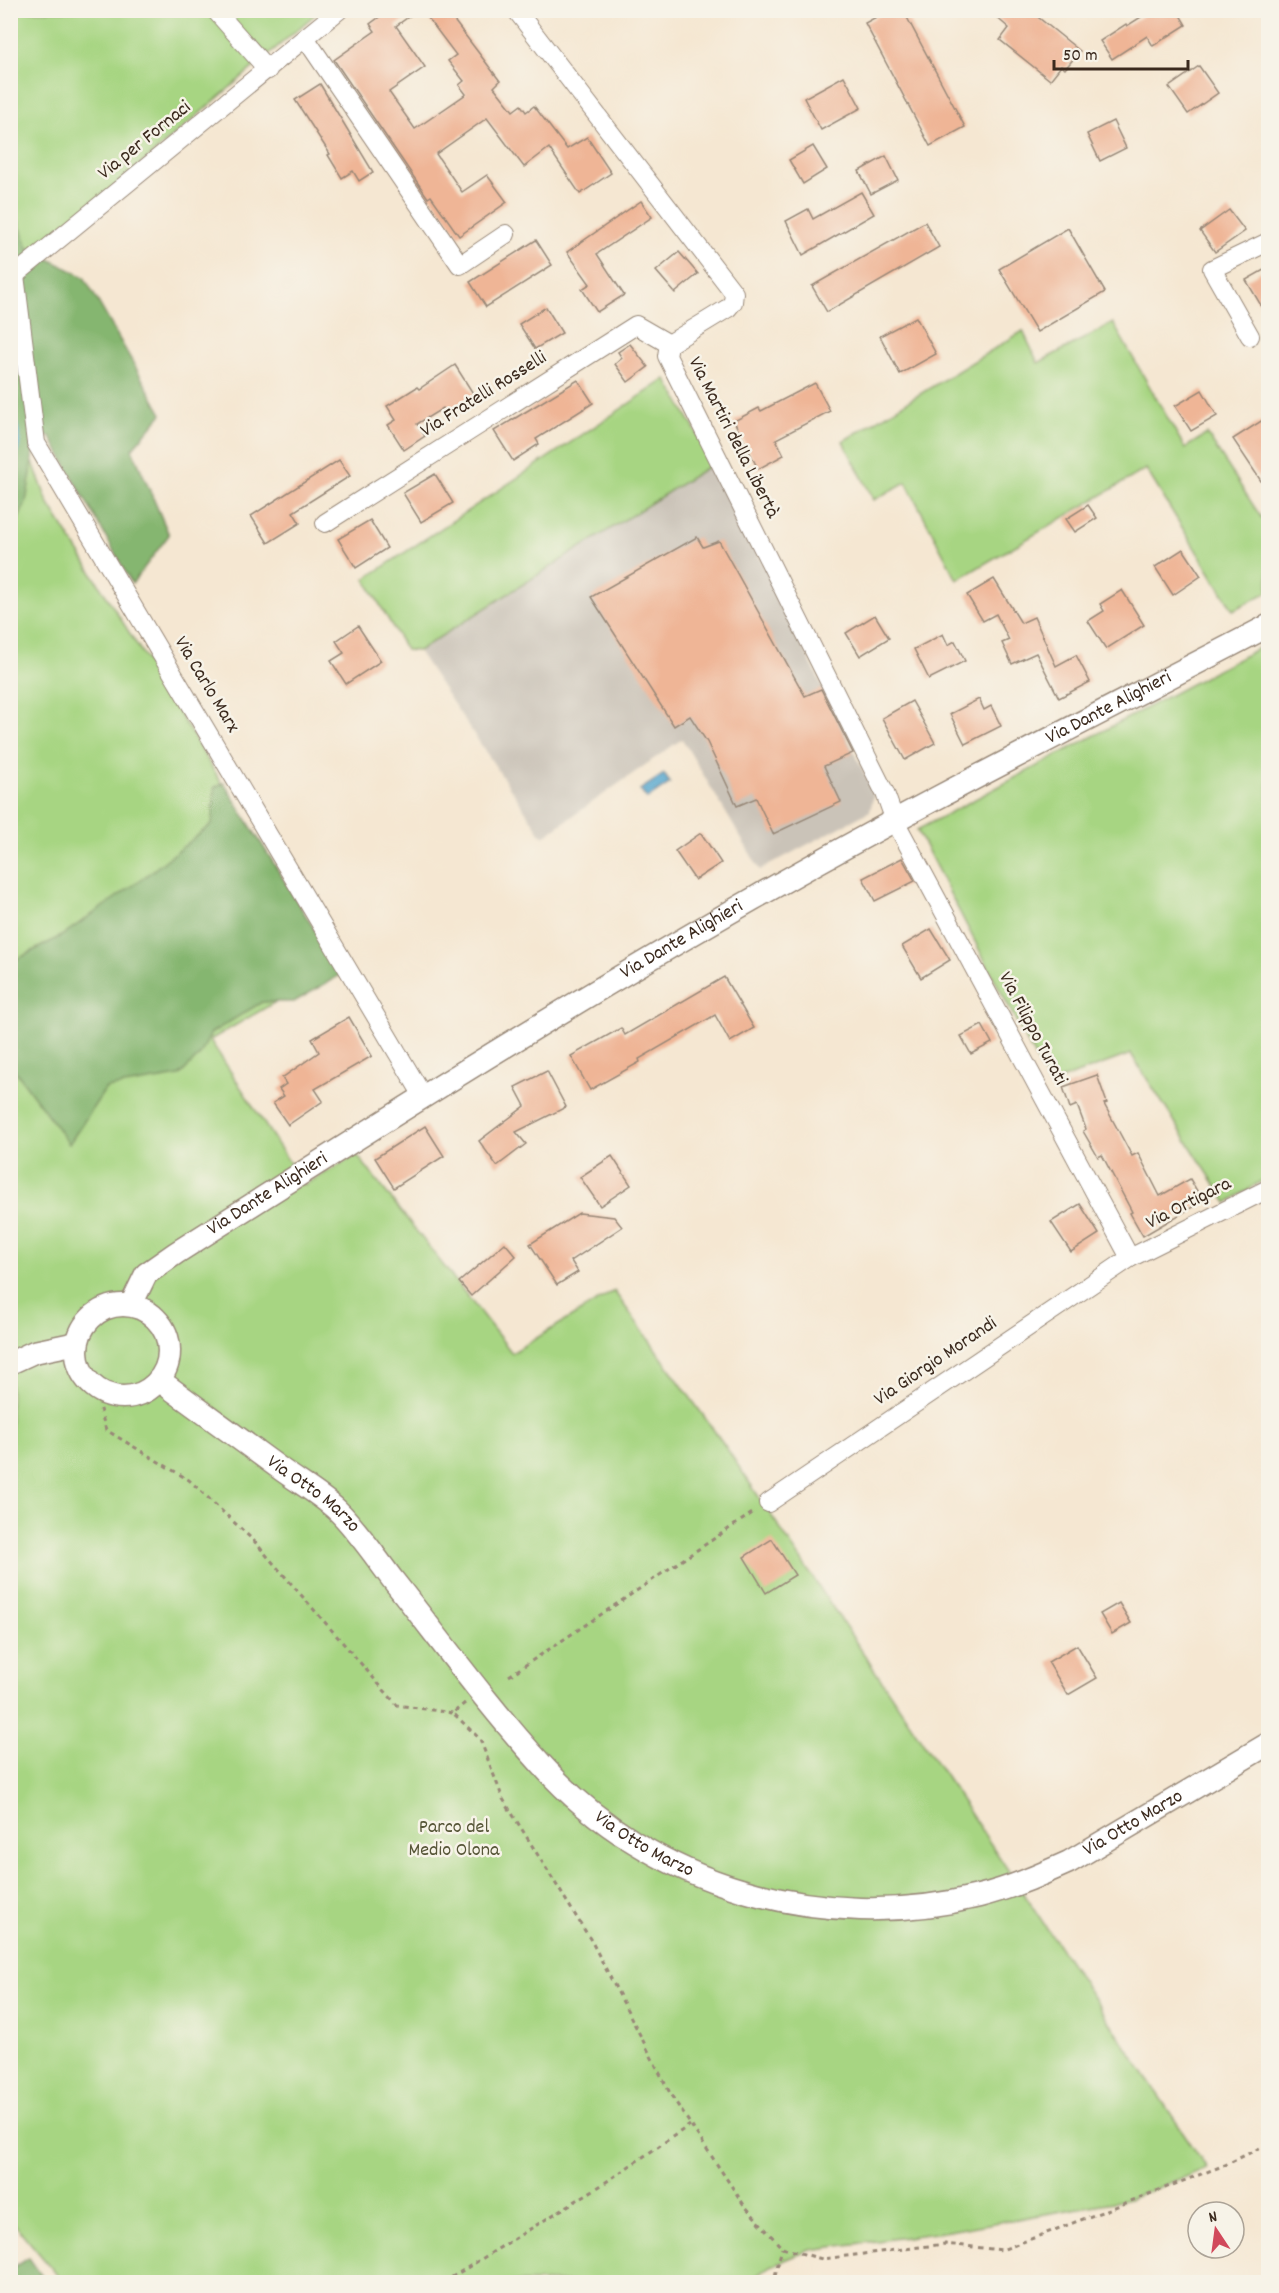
<svg xmlns="http://www.w3.org/2000/svg" width="1279" height="2293" viewBox="0 0 1279 2293" font-family="Dekko,sans-serif">
<rect width="100%" height="100%" fill="#f7f3e8"/>
<filter id="ink" filterUnits="userSpaceOnUse"><feTurbulence type="fractalNoise" baseFrequency=".0167" numOctaves="2"/><feDisplacementMap in="SourceGraphic" scale="12" xChannelSelector="R" yChannelSelector="G"/><feConvolveMatrix kernelMatrix="1 2 1 2 8 2 1 2 1" color-interpolation-filters="sRGB"/></filter>
<filter id="wash" filterUnits="userSpaceOnUse"><feTurbulence type="fractalNoise" baseFrequency=".008" numOctaves="4" result="noise"/><feDisplacementMap in="SourceGraphic" scale="24" xChannelSelector="R" yChannelSelector="G"/><feGaussianBlur stdDeviation="1.35" result="paint"/><feColorMatrix in="noise" values="0 0 0 0 0 0 0 0 0 0 0 0 0 0 0 0 0 1.4 0 .05"/><feComposite in="paint" operator="in"/></filter>
<g filter="url(#wash)">
<rect width="100%" height="100%" fill="#f5e7d2"/>
<!-- industrial -->
<path fill="#cac3b8" d="M714,463L874,793L870,811L760,870L682,739L543,837L418,651Z"/>
<!-- green -->
<g fill="#a7d582" stroke="#718050" stroke-width="1.5">
<path d="M10,11H319L26,263L31,457L48,503L149,664L334,968L210,1040L304,1185L357,1155L512,1353L614,1291L723,1443L1207,2168L1130,2199L943,2232L810,2250L770,2266L748,2282H63L11,2220Z"/>
<path d="M1113,323L1185,448L1207,434L1268,528V592L1233,610L1146,469L957,580L906,482L874,500L843,441L1023,331L1038,363Z"/>
<path d="M666,379L714,463L418,651L406,650L365,579Z"/>
<path d="M1268,643V1177L1227,1203L1131,1054L1049,1084L917,830Z"/>
</g>
<!-- forest -->
<g fill="#85b670" stroke="#607047" stroke-width="1.5">
<path d="M11,210L18,220L28,248L84,277L162,414L132,449L169,535L132,584L50,436H34L31,473L26,502L11,536Z"/>
<path d="M224,783L342,974L294,1002H262L211,1033L200,1055L179,1076L106,1088L69,1144L11,1065L10,963L61,936L138,882L212,824L215,787Z"/>
<path d="M29,2258L46,2282H11V2268Z"/>
</g>
<!-- water -->
<path fill="#53a5ce" stroke="#476876" stroke-width="1.5" d="M664,774L670,783L647,799L640,790Z"/>
<g fill="none" stroke-linecap="round" stroke-linejoin="round">
<!-- stream -->
<path stroke="#53a5ce" stroke-width="5" d="M10,405C16,429 24,442 10,465"/>
</g>
<g id="blocks">
<!-- building -->
<g fill="#efb596">
<path d="M389,10H418L396,26L425,67L389,92L415,129L466,94L459,85L464,81L448,61L456,55L422,10H446L500,81L494,87L513,111L521,105L526,112L534,106L567,149L587,137L611,173L580,194L549,148L524,167L487,118L436,154L462,192L487,175L507,202L459,236L431,196L428,198L334,60L375,31L370,24Z"/>
<path d="M889,10H903L965,127L930,146L865,23Z"/>
<path d="M988,10H1029L1080,51L1065,69L1061,66L1050,80L1000,40L1009,28Z"/>
<path d="M1152,10H1177L1186,25L1153,46L1147,36L1112,59L1100,41L1126,24L1127,26Z"/>
<path d="M1199,66L1218,93L1188,114L1169,87Z"/>
<path d="M844,76L861,108L821,130L804,98Z"/>
<path d="M320,84L373,172L359,181L353,171L342,178L328,155L330,154L295,100Z"/>
<path d="M1113,121L1126,148L1100,161L1087,134Z"/>
<path d="M813,146L827,169L803,184L789,160Z"/>
<path d="M886,156L898,180L871,194L859,171Z"/>
<path d="M861,192L874,214L803,255L786,221L808,209L813,219Z"/>
<path d="M641,201L652,217L597,254L624,295L597,312L582,289L590,284L567,252Z"/>
<path d="M1229,210L1245,231L1215,252L1200,231Z"/>
<path d="M925,222L939,247L827,312L812,286Z"/>
<path d="M1068,228L1105,292L1037,332L999,269Z"/>
<path d="M536,240L552,265L486,307L470,282Z"/>
<path d="M679,252L698,274L675,293L656,271Z"/>
<path d="M1269,267V319L1246,280Z"/>
<path d="M546,307L562,333L535,349L519,324Z"/>
<path d="M916,317L936,354L900,374L880,336Z"/>
<path d="M630,344L648,367L628,382L615,364L622,358L618,352Z"/>
<path d="M455,365L476,398L448,415L443,408L417,424L425,436L404,450L388,425L396,420L387,406L417,387L419,389Z"/>
<path d="M578,380L593,403L536,439L539,444L513,461L494,431Z"/>
<path d="M815,383L830,411L776,439L784,455L758,469L734,421L759,408L761,411Z"/>
<path d="M1202,390L1217,416L1191,431L1175,406Z"/>
<path d="M1269,416V493L1233,439Z"/>
<path d="M339,460L350,476L293,512L300,523L268,543L251,516Z"/>
<path d="M435,474L453,503L421,522L403,493Z"/>
<path d="M1088,505L1097,518L1075,532L1066,519Z"/>
<path d="M370,520L387,548L356,568L338,539Z"/>
<path d="M697,537L703,547L719,541L805,696L821,689L853,753L824,766L841,802L773,834L756,798L737,806L707,742L690,716L674,726L591,597Z"/>
<path d="M1183,549L1201,576L1173,595L1155,567Z"/>
<path d="M994,579L1021,623L1034,617L1056,666L1076,655L1090,682L1059,698L1036,653L1012,664L1002,643L1009,640L996,614L983,621L967,595Z"/>
<path d="M1122,590L1144,625L1106,649L1088,621L1104,611L1100,604Z"/>
<path d="M875,615L889,638L860,656L846,633Z"/>
<path d="M358,626L381,661L346,684L331,661L344,653L336,641Z"/>
<path d="M943,634L948,645L955,641L965,661L929,679L914,649Z"/>
<path d="M979,699L984,710L991,706L1001,726L965,744L950,714Z"/>
<path d="M912,701L935,743L905,760L882,718Z"/>
<path d="M701,833L721,863L695,880L675,851Z"/>
<path d="M902,858L915,881L875,901L863,878Z"/>
<path d="M931,929L950,960L921,978L902,946Z"/>
<path d="M724,977L754,1028L730,1042L715,1015L639,1059L640,1062L590,1090L571,1056L621,1028L625,1035Z"/>
<path d="M349,1017L372,1056L315,1089L323,1101L288,1125L273,1103L284,1096L279,1089L286,1084L282,1078L319,1052L312,1039Z"/>
<path d="M982,1025L992,1043L971,1054L961,1036Z"/>
<path d="M547,1071L566,1107L516,1132L526,1144L497,1166L479,1141L525,1106L515,1087Z"/>
<path d="M1097,1075L1107,1103L1104,1104L1132,1156L1138,1153L1160,1196L1190,1179L1203,1201L1143,1236L1130,1213L1132,1212L1102,1155L1098,1157L1083,1131L1086,1129L1077,1105L1070,1108L1063,1087Z"/>
<path d="M425,1126L444,1156L394,1188L375,1158Z"/>
<path d="M612,1156L631,1185L600,1206L580,1177Z"/>
<path d="M1080,1204L1099,1234L1071,1252L1051,1222Z"/>
<path d="M579,1213L614,1217L622,1227L571,1261L578,1272L557,1285L530,1244Z"/>
<path d="M505,1243L516,1256L471,1296L459,1282Z"/>
<path d="M772,1539L795,1575L766,1593L744,1557Z"/>
<path d="M1119,1603L1131,1623L1112,1634L1100,1614Z"/>
<path d="M1077,1645L1097,1678L1068,1695L1048,1662Z"/>
</g>
</g>
</g>
<g filter="url(#ink)">
<use href="#blocks" fill-opacity="0" stroke="#988878" stroke-width="1.5"/>
<g fill="none" stroke-linecap="round" stroke-linejoin="round">
<!-- minor casing -->
<g stroke="#988878" stroke-width="20">
<g id="minor">
<path d="M215,10L268,70"/>
<path d="M516,10L734,293L733,302L728,308L669,344L667,356L885,793L895,821L1130,1258"/>
<path d="M306,39L460,265L506,234"/>
<path d="M15,275L36,443L423,1096"/>
<path d="M10,276L15,275L339,10"/>
<path d="M1250,336L1212,269L1268,242"/>
<path d="M325,523L636,325L669,344"/>
<path d="M768,1503L1130,1258L1268,1189"/>
</g>
</g>
<!-- tertiary casing -->
<g stroke="#988878" stroke-width="25">
<g id="tertiary">
<path id="s1" d="M131,1305L146,1274L176,1253C366,1132 557,1011 753,899C922,802 1096,716 1268,626"/>
<circle cx="123" cy="1351" r="46"/>
<path d="M10,1363L34,1352L77,1343"/>
<path id="s2" d="M159,1380C200,1410 241,1440 282,1470C300,1483 321,1495 337,1510C356,1528 377,1559 393,1580C442,1642 489,1707 542,1765C650,1886 823,1935 979,1896C1011,1888 1040,1875 1069,1862L1268,1744"/>
</g>
</g>
<!-- path -->
<g stroke="#988878" stroke-width="3" stroke-dasharray="4.5 4.5" stroke-linecap="butt">
<path d="M100,1391L99,1406L106,1430L189,1480L254,1541L397,1705L453,1713"/>
<path d="M509,1676L754,1512"/>
<path d="M465,1703L453,1713L480,1739L503,1799L592,1942L671,2095L744,2205L782,2248L822,2259L945,2244L1002,2250L1225,2165L1268,2144"/>
<path d="M444,2282L600,2186L690,2125"/>
<path d="M770,2282L774,2280L782,2248"/>
</g>
<!-- minor -->
<use href="#minor" stroke="#fff" stroke-width="18"/>
<!-- tertiary -->
<use href="#tertiary" stroke="#fff" stroke-width="22"/>
</g>
</g>
<g text-anchor="middle" dominant-baseline="central" stroke-width="5" stroke-linejoin="round" paint-order="stroke">
<!-- street labels -->
<g font-size="20" fill="#3b2a1e" stroke="#f7f3e8">
<text transform="translate(145 141) rotate(-39)">Via per Fornaci</text>
<text transform="translate(484 395) rotate(-32)">Via Fratelli Rosselli</text>
<text transform="translate(733 438) rotate(63)">Via Martiri della Libertà</text>
<text transform="translate(206 685) rotate(59)">Via Carlo Marx</text>
<text stroke="none"><textPath href="#s1" startOffset="1152">Via Dante Alighieri</textPath></text>
<text stroke="none"><textPath href="#s1" startOffset="666">Via Dante Alighieri</textPath></text>
<text transform="translate(1032 1029) rotate(62)">Via Filippo Turati</text>
<text stroke="none"><textPath href="#s1" startOffset="180">Via Dante Alighieri</textPath></text>
<text transform="translate(1189 1204) rotate(-27)">Via Ortigara</text>
<text transform="translate(936 1362) rotate(-34)">Via Giorgio Morandi</text>
<text stroke="none"><textPath href="#s2" startOffset="192">Via Otto Marzo</textPath></text>
<text stroke="none"><textPath href="#s2" startOffset="1198">Via Otto Marzo</textPath></text>
<text stroke="none"><textPath href="#s2" startOffset="678">Via Otto Marzo</textPath></text>
</g>
<!-- park labels -->
<g font-size="20" fill="#565537" stroke="#f7f3e8">
<text x="454" y="1828">Parco del<tspan x="454" dy="23">Medio Olona</tspan></text>
</g>
</g>
<!-- margin -->
<rect width="1279" height="2293" fill="none" stroke="#f7f3e8" stroke-width="36"/>
<!-- north arrow -->
<g transform="translate(1216 2230) rotate(347)"><circle r="28" fill="#f7f3e8" stroke="#aca397" stroke-width="1.5"/>
<path d="M0-4.5L10 22L0 15L-10 22Z" fill="#d1495b"/>
<text y="-9" font-size="16" font-weight="bold" text-anchor="middle" fill="#3b2a1e">N</text>
</g>
<!-- scale -->
<path d="M1054 60v9h134v-9" fill="none" stroke="#3b2a1e" stroke-width="3"/>
<text x="1063" y="60" font-size="18" fill="#3b2a1e" stroke="#f7f3e8" stroke-width="4.5" paint-order="stroke">50 m</text>
</svg>
